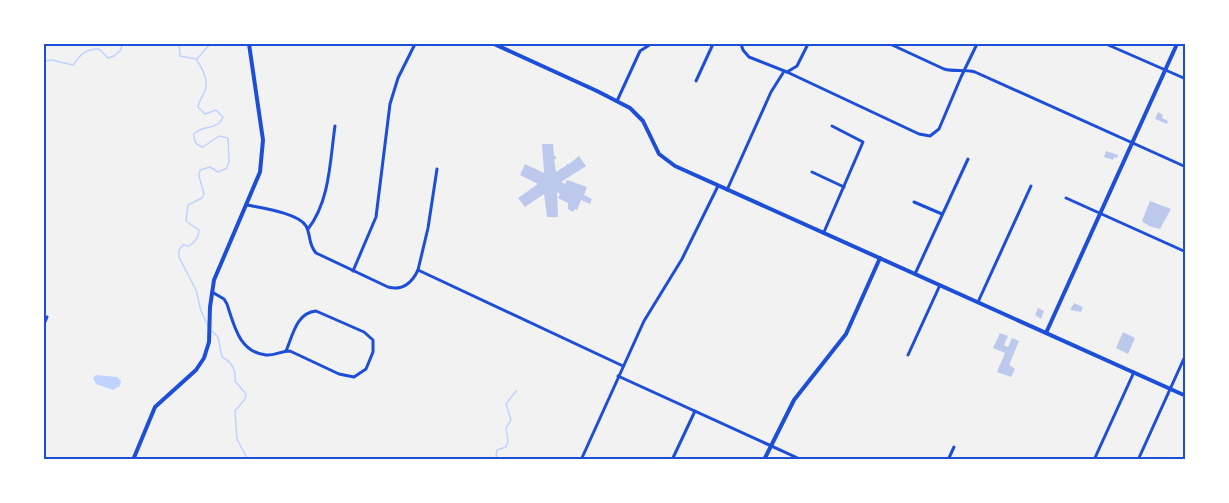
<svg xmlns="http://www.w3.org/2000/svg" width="1229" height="503" viewBox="0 0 1229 503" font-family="Inter,sans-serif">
<rect width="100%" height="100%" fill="#f2f2f2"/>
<!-- water -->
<path fill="#bfd3fe" d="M96,375L117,377L121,381L120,386L113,390L96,384L93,378Z"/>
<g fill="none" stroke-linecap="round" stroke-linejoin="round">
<!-- stream -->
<g stroke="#bfd3fe" stroke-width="1.5">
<path d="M179,44L180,56L196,59C203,69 210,82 204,93C201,99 199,101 198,107L205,114L216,110L223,117C218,131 202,124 194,134C194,142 196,145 203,147L219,136L228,138L229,162L227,168L218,172L210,167L200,170L199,176L204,194L202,198L188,205L186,221L199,230C199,237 195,242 189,246L183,245L179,250V257L196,290L201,311L209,328"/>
<path d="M197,59L210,44"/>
<path d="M44,61L52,60L73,65C81,54 85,49 99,49L108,58L114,56L121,50L122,44"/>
<path d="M212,331L218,337L222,357C232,362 236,371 235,381L246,394L245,399L235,411L237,439L248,460"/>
<path d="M499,460L496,456L497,450L506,447L508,441L506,428L511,420L506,404L516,391"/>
</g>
</g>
<!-- building -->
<g fill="#bdc9ec">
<path d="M1158,112L1163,115L1162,118L1168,121L1167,124L1155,119Z"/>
<path d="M542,144H553L554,156H556V159H554L556,172L567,165L566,164H569L579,156L586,166L561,182L565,184L567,180L587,187L584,195L592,199L590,204L581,200L577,210L575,209L573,212L568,209V203L558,198L560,194L557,192L558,217H547L544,194L525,207L518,198L538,184L520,175L525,164L544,173Z"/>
<path d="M1106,151L1118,155L1117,158L1114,157L1113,160L1104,157Z"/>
<path d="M1150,201L1171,209L1160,229L1149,226L1142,221Z"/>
<path d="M1074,303L1083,307L1081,312L1070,310Z"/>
<path d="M1038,308L1044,311L1041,319L1035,315Z"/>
<path d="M1123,332L1135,338L1128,354L1116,348Z"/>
<path d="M1000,333L1008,336L1004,345L1008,347L1012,338L1019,341L1009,365L1015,369L1011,377L997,372L1005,353L993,348Z"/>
</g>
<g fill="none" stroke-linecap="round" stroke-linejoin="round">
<!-- minor -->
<g stroke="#1d4ed8" stroke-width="3">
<path d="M741,44L743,50L749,57L787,72L919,134L930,136L939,129L961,77L977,44"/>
<path d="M890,44L944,69C955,72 964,69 975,72L1186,167"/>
<path d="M1106,44L1186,79"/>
<path d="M787,72L797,66L808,44"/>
<path d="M696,81L713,44"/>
<path d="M617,101L640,51L651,44"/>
<path d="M812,172L844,187"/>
<path d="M727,190L771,92L783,73"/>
<path d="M1066,198L1186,252"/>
<path d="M914,202L942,214"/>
<path d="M247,205C261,208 299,213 306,226C311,235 308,244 316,253L388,287C402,291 412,283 418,270L623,366"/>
<path d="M308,229C330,201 330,160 335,126"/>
<path d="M824,232L863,142L832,126"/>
<path d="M418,270L428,228L437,169"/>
<path d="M353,271L376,217L390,104L398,78L415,44"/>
<path d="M915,274L968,159"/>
<path d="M212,292L224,299L227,304C234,325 239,352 266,355C274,356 281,351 290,351L339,374L354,377L366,369L373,352V340L364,332L316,311C296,313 293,335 286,351"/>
<path d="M978,302L1031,186"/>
<path d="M44,324L47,317"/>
<path d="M908,355L940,285"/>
<path d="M618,376L802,460"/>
<path d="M581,460L644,321L682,259L718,186"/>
<path d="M672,460L695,411"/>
<path d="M948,460L954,447"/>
<path d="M1094,460L1134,372"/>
<path d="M1138,460L1186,354"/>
</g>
<!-- tertiary -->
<g stroke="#1d4ed8" stroke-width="4">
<path d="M494,44L597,91L630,108L643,121L659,154L675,166L1186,396"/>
<path d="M1046,333L1177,44"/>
<path d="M133,460L155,407L196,370L204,358L209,342L210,307L214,280L260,172L263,140L249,44"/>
<path d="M764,460L794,400L846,334L880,258"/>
</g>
</g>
<!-- border -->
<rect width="1229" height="503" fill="none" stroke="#ffffff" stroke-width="90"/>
<rect x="45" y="45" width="1139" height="413" fill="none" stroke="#1d4ed8" stroke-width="2"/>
</svg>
